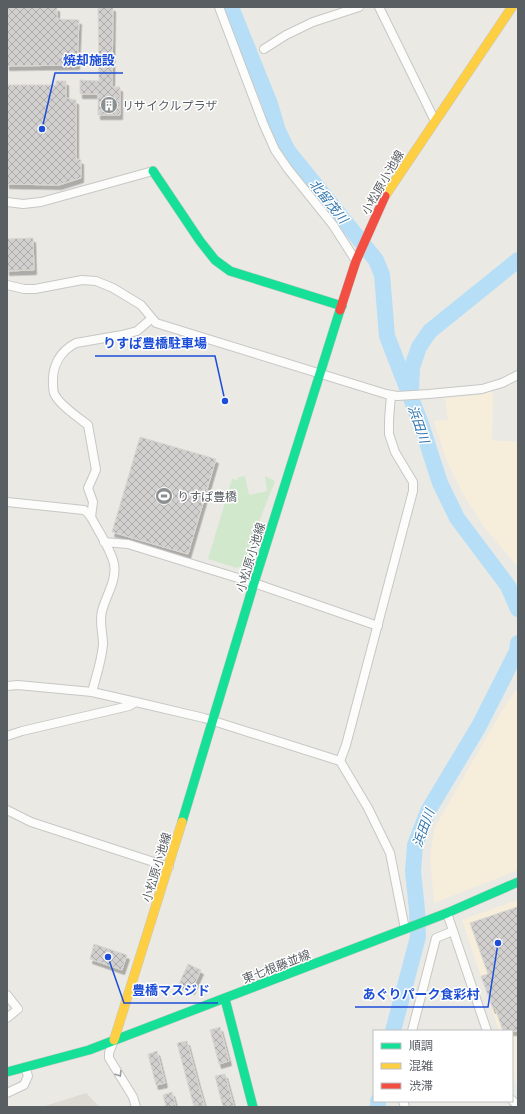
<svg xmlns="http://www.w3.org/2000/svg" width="525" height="1114" viewBox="0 0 525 1114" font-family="Barlow,'Noto Sans JP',sans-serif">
<defs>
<pattern id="building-cross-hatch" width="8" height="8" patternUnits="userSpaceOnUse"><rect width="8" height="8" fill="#d2d0ce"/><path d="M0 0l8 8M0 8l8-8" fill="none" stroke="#adacab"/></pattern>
<filter id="shadow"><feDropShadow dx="2.5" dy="4.5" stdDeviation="0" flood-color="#0004"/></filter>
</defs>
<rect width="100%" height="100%" fill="#eae9e4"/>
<!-- commercial -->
<g fill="#f6eedb">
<path d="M493,390L492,440L518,442V567L484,527L463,494L446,459L434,421L448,420L445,398L480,395Z"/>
<path d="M518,687V870L434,903L430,856L435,827L504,707Z"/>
<path d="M518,900V1090L512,1071V1031H499L462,920Z"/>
</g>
<!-- education -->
<path fill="#dddbd3" d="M86,1093L100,1107H42Z"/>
<!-- grass -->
<path fill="#d1e8cd" d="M245,476L249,495L267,491L265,476L275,481L260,519L247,563L237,568L208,559L232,479L237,480L239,477Z"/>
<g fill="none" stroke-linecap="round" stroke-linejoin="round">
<!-- river -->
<g stroke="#b6dff7" stroke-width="16">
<path d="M231,7L270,104L278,131L288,151L376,260L382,275L387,336L421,424L440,483L457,518L508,586L518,609"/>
<path d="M411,391L412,367L419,347L430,331L518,260"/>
<path d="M393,1031L418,937L417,910L413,871L415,845L428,811L479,726L517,651L518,643"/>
<path d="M378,1107V1101"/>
</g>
</g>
<!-- building -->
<g fill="url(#building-cross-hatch)" stroke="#dad7d2" filter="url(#shadow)">
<path d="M7,7H57V19L79,20L77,65L7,66Z"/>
<path d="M98,7H113L112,87H120V115H98V94H80V80L99,81Z"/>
<path d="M56,81H66V98L76,100V159L81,160V178L59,185L7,184V85H56Z"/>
<path d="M33,238L34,270L7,271V239Z"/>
<path d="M140,437L216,459L188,554L112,532Z"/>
<path d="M517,907L518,912V1031H503L495,1008L493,1009L481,976L488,974L470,923Z"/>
<path d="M94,944L127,955L122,970L90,959Z"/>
<path d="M188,964L201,970L192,990L179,984Z"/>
<path d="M220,1027L229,1061L219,1064L210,1030Z"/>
<path d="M187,1041L198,1083L205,1107H194L177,1043Z"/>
<path d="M157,1051L165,1083L156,1085L148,1054Z"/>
<path d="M225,1074L234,1107H223L215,1076Z"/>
<path d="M172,1092L176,1107H166L163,1095Z"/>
</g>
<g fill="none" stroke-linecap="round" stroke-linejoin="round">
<!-- street casing -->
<g stroke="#c7c7c6" stroke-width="10">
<g id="street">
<path d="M219,7L263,123L275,150L288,169L333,225L356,261"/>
<path d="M379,7L435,121"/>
<path d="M264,49L286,35L313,22L359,7"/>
<path d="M7,202L23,204L41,202L153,171"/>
<path d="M7,285L24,289H35L82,280L96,281L113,288L141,305L156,323L386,394L397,396L429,394L482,389L502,383L518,375"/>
<path d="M7,502L84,510L88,513L91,517C98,531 111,549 114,564C117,581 106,595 102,611C99,622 103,633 103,644C102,660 96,676 92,692"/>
<path d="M91,517L93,502L88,488L96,470L88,425C79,418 58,404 54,393C53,390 53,386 53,384C52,366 60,351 76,343L122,335L137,331L151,319"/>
<path d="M104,542L128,544L254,583L378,626"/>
<path d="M7,686L18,685L92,692L136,702L204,718L340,761L368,808L390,853L405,929"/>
<path d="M7,736L22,731L129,706L136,702"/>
<path d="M340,761L346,745L413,491V482L395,452L389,434V420L391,395"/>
<path d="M7,810L31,822L169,867"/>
<path d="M447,913L487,1031"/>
<path d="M7,995L18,1009L7,1018"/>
<path d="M412,1031L436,938L453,931"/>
<path d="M114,1040L109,1053V1058L133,1097L136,1107"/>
<path d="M7,1093L24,1085L28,1076L25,1067"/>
<path d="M512,1100L515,1103L518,1104"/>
<path d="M403,1101L405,1107"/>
</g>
</g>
<!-- fast casing -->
<g stroke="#c6c7c6" stroke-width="10">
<g id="fast">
<path d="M153,171L200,241L215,260L230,271L342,306"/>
<path d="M182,822L254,583L340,310"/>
<path d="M225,999L253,1107"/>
<path d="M7,1072L89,1050L447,913L518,882"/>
</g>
</g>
<!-- slow casing -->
<g stroke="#c6c7c6" stroke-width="10">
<g id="slow">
<path d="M385,196L512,7"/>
<path d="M114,1040L182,822"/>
</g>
</g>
<!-- jam casing -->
<g stroke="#c6c7c6" stroke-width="10">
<path id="jam" d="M340,310L356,261L385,196"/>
</g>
<!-- street -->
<use href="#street" stroke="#fcfcfb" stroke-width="8"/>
<!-- fast -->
<use href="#fast" stroke="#16e098" stroke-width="9"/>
<!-- slow -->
<use href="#slow" stroke="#ffcf43" stroke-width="9"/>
<!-- jam -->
<use href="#jam" stroke="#f24e42" stroke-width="9"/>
</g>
<!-- one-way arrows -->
<defs><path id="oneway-chevron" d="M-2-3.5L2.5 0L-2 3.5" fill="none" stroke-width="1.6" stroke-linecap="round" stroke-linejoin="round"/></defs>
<use stroke="#9a9da0" href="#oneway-chevron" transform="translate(119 1074) rotate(58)"/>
<!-- icons -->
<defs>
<g id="building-disc" transform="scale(0.9)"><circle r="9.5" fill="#8c8f90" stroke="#fff"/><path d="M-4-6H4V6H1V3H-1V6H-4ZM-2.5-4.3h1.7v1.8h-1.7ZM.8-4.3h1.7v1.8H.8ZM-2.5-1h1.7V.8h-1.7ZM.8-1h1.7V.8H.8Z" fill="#fff"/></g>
<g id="stadium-disc" transform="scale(0.9)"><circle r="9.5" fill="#8c8f90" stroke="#fff"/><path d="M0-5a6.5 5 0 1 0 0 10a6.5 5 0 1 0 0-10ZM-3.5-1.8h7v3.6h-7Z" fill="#fff"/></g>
</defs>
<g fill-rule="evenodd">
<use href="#building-disc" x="109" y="105"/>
<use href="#stadium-disc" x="164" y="496"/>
</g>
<g text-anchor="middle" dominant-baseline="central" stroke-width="3" stroke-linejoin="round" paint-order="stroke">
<!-- poi labels -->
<g font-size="12" fill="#595e63" stroke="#fff" text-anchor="start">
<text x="122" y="105">リサイクルプラザ</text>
<text x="177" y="496">りすぱ豊橋</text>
</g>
<!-- street labels -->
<g font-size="12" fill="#595e63" stroke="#fff">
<text transform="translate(382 182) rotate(-60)">小松原小池線</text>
<text transform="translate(250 557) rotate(-73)">小松原小池線</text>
<text transform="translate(156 867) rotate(-73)">小松原小池線</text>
<text transform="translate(276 966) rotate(-21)">東七根藤並線</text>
</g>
<!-- water labels -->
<g font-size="13" font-style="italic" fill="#3477ae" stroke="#fff">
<text transform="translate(329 201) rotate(51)">北留茂川</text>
<text transform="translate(419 424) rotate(71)">浜田川</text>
<text transform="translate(423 828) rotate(-70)">浜田川</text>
</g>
</g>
<!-- callouts -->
<path fill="none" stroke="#1d4ed8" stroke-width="1.5" d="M42 129L55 73H123M225 401L215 356H95M108 957L124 1003H218M498 943L488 1007H355"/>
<g fill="#1d4ed8" stroke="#fff" stroke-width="1.5">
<circle cx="42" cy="129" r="4"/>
<circle cx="225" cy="401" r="4"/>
<circle cx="108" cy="957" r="4"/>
<circle cx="498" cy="943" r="4"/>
</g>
<g font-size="13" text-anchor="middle" font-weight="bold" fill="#1d4ed8" stroke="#fff" stroke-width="3" stroke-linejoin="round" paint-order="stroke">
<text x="89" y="65">焼却施設</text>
<text x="155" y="348">りすぱ豊橋駐車場</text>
<text x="171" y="995">豊橋マスジド</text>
<text x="421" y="999">あぐりパーク食彩村</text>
</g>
<!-- border -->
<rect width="525" height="1114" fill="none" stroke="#595e63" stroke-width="16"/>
<!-- legend -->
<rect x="373" y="1030" width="140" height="72" fill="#ffffff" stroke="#bdbfc1"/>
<rect x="381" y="1043" width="20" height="6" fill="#16e098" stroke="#bdbfc1"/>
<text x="409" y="1050" font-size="12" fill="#595e63">順調</text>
<rect x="381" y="1063" width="20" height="6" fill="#ffcf43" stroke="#bdbfc1"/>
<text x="409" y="1070" font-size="12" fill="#595e63">混雑</text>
<rect x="381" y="1083" width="20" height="6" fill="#f24e42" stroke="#bdbfc1"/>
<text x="409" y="1090" font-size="12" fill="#595e63">渋滞</text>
</svg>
